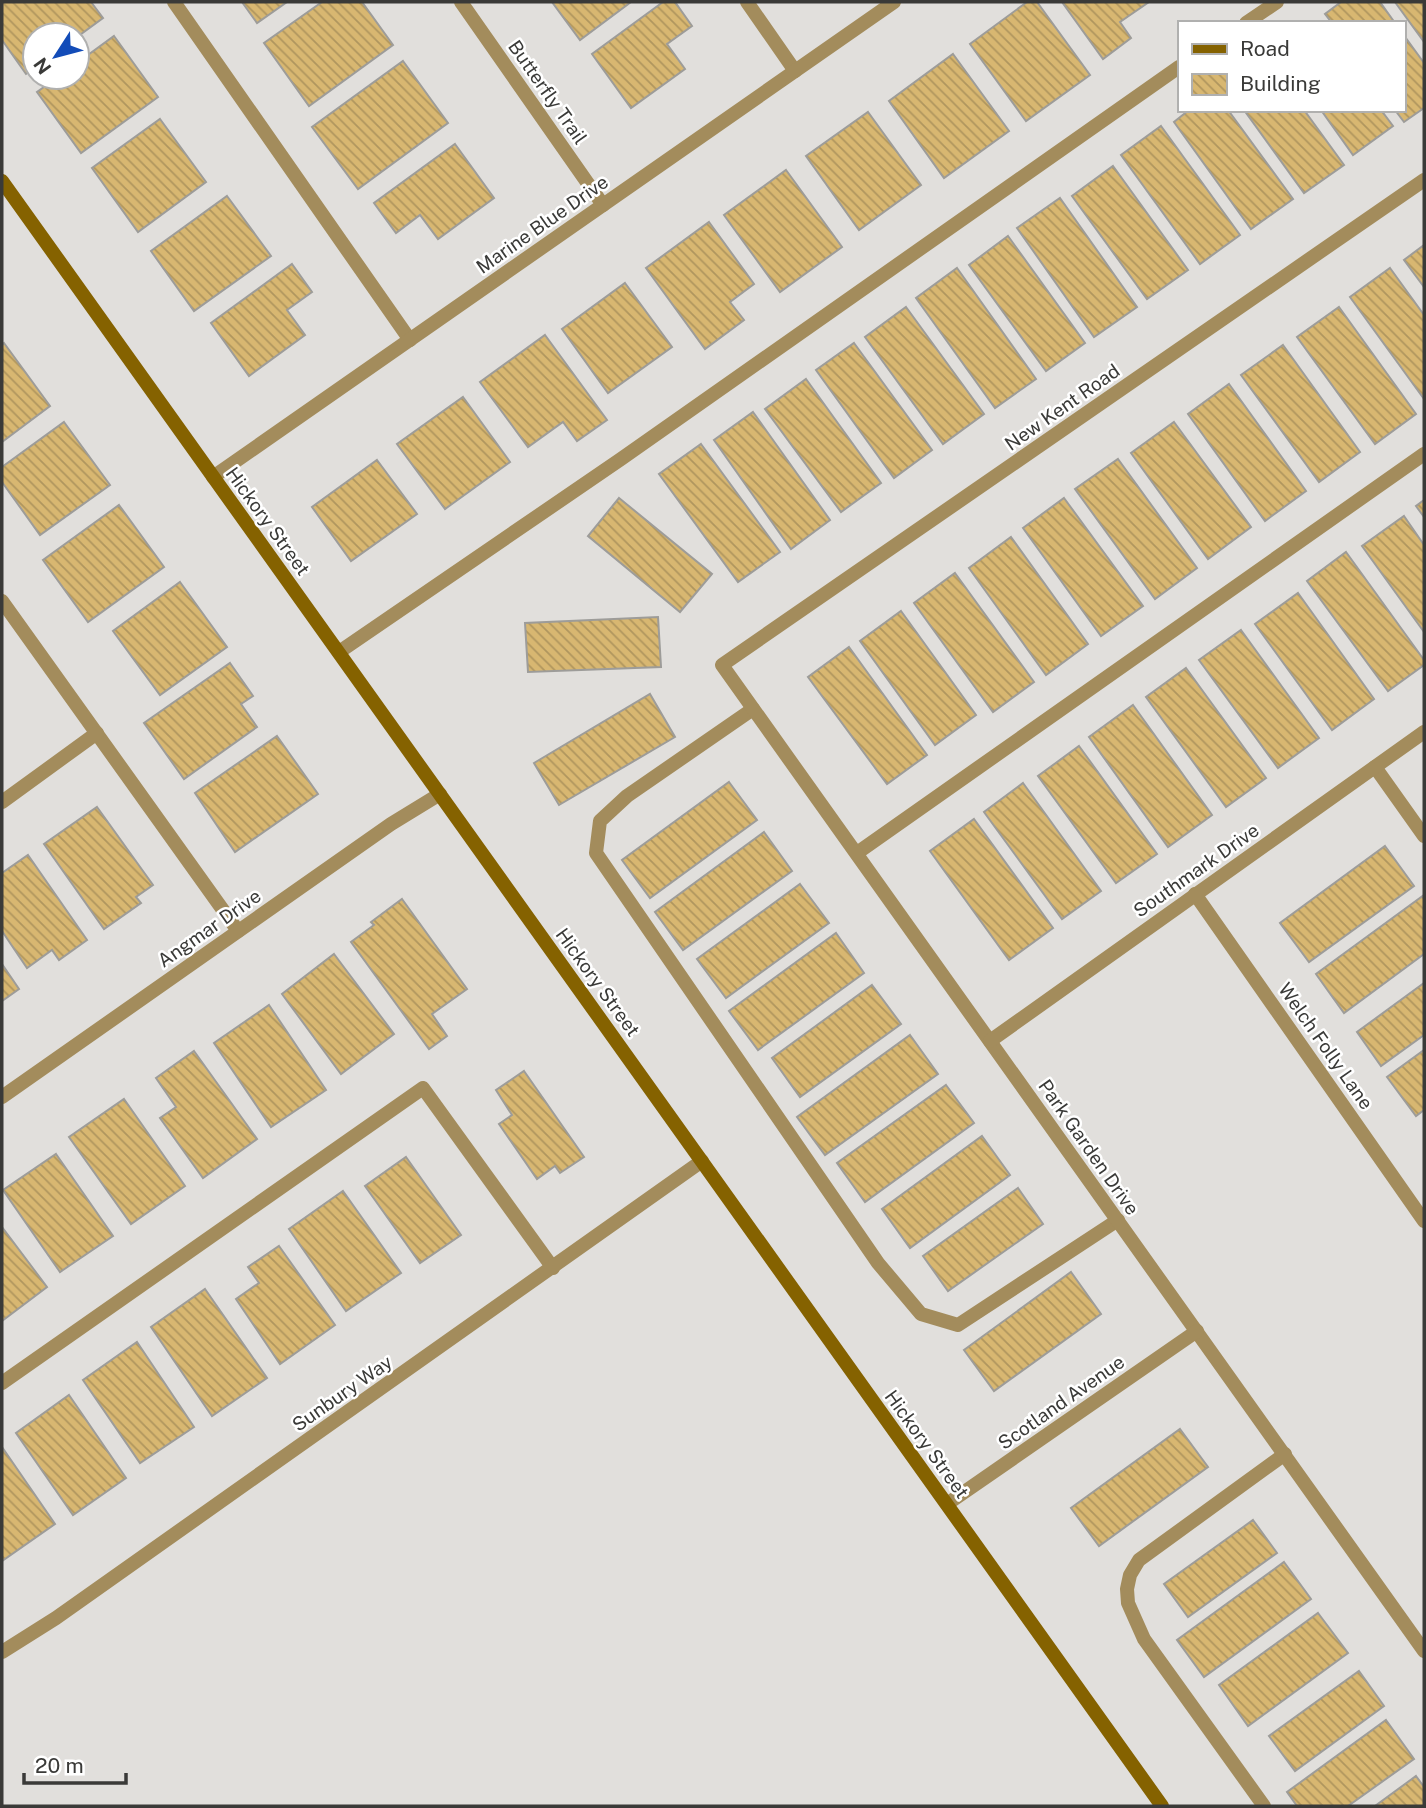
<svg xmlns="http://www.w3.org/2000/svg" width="1426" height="1808" viewBox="0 0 1426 1808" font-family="'Public Sans',sans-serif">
<defs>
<pattern id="building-back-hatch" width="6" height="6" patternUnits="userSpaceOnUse" patternTransform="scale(1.75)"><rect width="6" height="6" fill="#d8b771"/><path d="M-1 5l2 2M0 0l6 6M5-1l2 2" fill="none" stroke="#b0965e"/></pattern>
</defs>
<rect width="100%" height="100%" fill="#e1dfdc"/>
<!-- building -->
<g fill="url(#building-back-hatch)" stroke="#9d9c99" stroke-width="2">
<path d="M2,2H91L103,18L77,37V35H35V68L26,74L2,40Z"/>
<path d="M242,2H287L257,23Z"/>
<path d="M322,2H362L393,45L309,106L264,43Z"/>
<path d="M552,2H631L580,40Z"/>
<path d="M663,2H675L692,26L667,44L685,69L631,108L592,54Z"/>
<path d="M1027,2H1037L1090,75L1026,121L970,44Z"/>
<path d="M1062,2H1149L1120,22L1131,38L1103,59Z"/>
<path d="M1341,2H1380L1395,23H1332L1325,14Z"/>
<path d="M1395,2H1424V42Z"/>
<path d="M1403,34L1424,63V108L1404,122L1395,110H1403Z"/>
<path d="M114,36L158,97L81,153L37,92L58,77H77V63Z"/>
<path d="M953,54L1009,131L944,178L889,101Z"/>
<path d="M403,61L448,123L358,189L312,127Z"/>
<path d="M1189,110H1228L1293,199L1251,229L1174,122Z"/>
<path d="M1244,110H1304L1344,165L1304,193Z"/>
<path d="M1321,110H1381L1393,126L1353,155Z"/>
<path d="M868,112L921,185L859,230L806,156Z"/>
<path d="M160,119L206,182L138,232L92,168Z"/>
<path d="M1161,126L1240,235L1200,264L1121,155Z"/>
<path d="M455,144L494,198L438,239L420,215L396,233L374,203Z"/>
<path d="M1113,166L1188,270L1147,299L1072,196Z"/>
<path d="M786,170L842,247L780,292L724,215Z"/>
<path d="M227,196L271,256L194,311L151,251Z"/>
<path d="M1060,198L1137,307L1094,337L1017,228Z"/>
<path d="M709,222L754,284L730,302L744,320L705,349L646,268Z"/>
<path d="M1008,236L1085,343L1046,371L969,265Z"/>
<path d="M1424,245V287L1404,260Z"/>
<path d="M292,264L312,292L287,310L305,335L249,376L211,323Z"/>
<path d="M957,268L1036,379L995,408L916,298Z"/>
<path d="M1390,268L1424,315V399L1350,297Z"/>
<path d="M625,283L672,347L608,393L562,329Z"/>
<path d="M906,307L984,414L943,444L865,337Z"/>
<path d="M1339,307L1416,414L1375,444L1297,337Z"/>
<path d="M545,335L607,420L577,441L563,422L528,447L480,382Z"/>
<path d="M4,343L50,406L2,442V345Z"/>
<path d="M854,343L932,450L894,478L816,370Z"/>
<path d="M1283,345L1360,452L1319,482L1241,375Z"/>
<path d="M806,379L881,483L841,512L765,409Z"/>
<path d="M1229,384L1306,491L1265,521L1188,414Z"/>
<path d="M463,397L510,462L445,509L397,444Z"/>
<path d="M753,412L830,520L791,549L714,440Z"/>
<path d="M64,422L110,485L40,535L2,482V467Z"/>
<path d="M1174,422L1251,527L1208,559L1131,453Z"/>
<path d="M701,444L780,552L738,582L659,474Z"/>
<path d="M1118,459L1197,568L1155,599L1075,489Z"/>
<path d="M377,460L417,514L351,561L312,507Z"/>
<path d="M619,498L712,574L680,612L588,536Z"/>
<path d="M1064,498L1143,606L1101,636L1023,528Z"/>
<path d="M1424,500V517L1416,506Z"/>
<path d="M119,505L164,567L88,622L43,560Z"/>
<path d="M1404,516L1424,545V632L1362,546Z"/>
<path d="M1011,537L1088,644L1046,675L969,568Z"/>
<path d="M1346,552L1424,660V665L1388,691L1307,581Z"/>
<path d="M955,573L1034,682L993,712L914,603Z"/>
<path d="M180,582L227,647L160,695L113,631Z"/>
<path d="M1298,593L1374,699L1332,730L1255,624Z"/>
<path d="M901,611L976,715L935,745L860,641Z"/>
<path d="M658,617L661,667L528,672L525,623Z"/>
<path d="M1241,630L1319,738L1278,768L1199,660Z"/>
<path d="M849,647L927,755L887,784L808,677Z"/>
<path d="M230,663L253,696L241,704L257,727L184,779L144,723Z"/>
<path d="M1186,668L1266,778L1226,807L1146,697Z"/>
<path d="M650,694L675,737L559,805L534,763Z"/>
<path d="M1133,705L1212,815L1168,847L1089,737Z"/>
<path d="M277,736L318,794L235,852L195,793Z"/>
<path d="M1079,746L1157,854L1116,883L1038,776Z"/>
<path d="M729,782L757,820L650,898L622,860Z"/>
<path d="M1023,783L1101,891L1062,919L984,812Z"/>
<path d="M97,807L153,885L136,897L141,903L104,929L44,844Z"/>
<path d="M974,819L1053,928L1009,960L930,851Z"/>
<path d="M764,832L792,871L683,950L655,912Z"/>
<path d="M1385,846L1414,886L1309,962L1280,923Z"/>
<path d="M28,855L87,940L59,960L52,950L27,968L2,931V873Z"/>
<path d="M800,884L829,923L726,998L697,959Z"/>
<path d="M1424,895V954L1344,1013L1316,974Z"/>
<path d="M402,899L467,989L432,1014L447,1036L429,1049L351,942L374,925L371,922Z"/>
<path d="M836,933L864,973L758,1050L729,1011Z"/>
<path d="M334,954L394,1034L341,1074L282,994Z"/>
<path d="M2,964L19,989L2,1001Z"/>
<path d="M1424,983V1035L1381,1066L1357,1032Z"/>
<path d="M872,985L901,1024L800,1097L772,1058Z"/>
<path d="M269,1005L326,1090L271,1127L214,1043Z"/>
<path d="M910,1035L938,1074L825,1155L797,1117Z"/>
<path d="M1424,1050V1110L1416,1116L1387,1077Z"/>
<path d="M194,1051L257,1139L203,1178L160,1118L176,1107L156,1078Z"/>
<path d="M524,1071L584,1157L560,1173L555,1166L537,1179L499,1124L512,1115L496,1090Z"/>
<path d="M946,1085L974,1123L865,1202L837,1163Z"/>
<path d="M124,1099L185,1186L131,1224L69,1137Z"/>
<path d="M982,1136L1010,1175L910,1248L882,1209Z"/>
<path d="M56,1154L113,1236L60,1272L3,1190Z"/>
<path d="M406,1157L461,1235L420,1263L365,1186Z"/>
<path d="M1018,1188L1043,1224L948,1291L923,1256Z"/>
<path d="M343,1191L401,1273L346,1311L289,1229Z"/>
<path d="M2,1227L47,1287L2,1321Z"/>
<path d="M279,1246L335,1325L280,1364L236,1299L259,1283L248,1267Z"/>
<path d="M1071,1272L1101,1314L994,1391L964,1350Z"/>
<path d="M205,1289L267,1378L212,1416L151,1327Z"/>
<path d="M137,1342L194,1427L140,1463L83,1380Z"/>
<path d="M69,1395L126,1478L73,1515L16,1433Z"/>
<path d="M1180,1429L1208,1467L1099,1546L1071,1508Z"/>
<path d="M2,1447L55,1524L2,1561Z"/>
<path d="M1253,1520L1277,1553L1188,1617L1164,1584Z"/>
<path d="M1284,1562L1311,1599L1204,1677L1177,1640Z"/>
<path d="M1318,1613L1348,1653L1248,1726L1219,1685Z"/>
<path d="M1359,1671L1384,1706L1295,1771L1269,1736Z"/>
<path d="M1386,1720L1414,1759L1348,1806H1297L1287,1792Z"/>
<path d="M1416,1776L1424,1787V1806H1375Z"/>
</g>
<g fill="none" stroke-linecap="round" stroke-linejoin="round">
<!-- lane -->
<g stroke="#a38c5c" stroke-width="14">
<path d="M174,2L410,340"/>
<path d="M747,2L795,71"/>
<path d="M1246,23L1277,2"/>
<path d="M2,601L238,931"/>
<path d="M339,652L621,459L1179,67"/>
<path d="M753,709L627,796L600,821L596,853L878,1263L921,1314L958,1325L1118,1220"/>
<path d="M1375,767L1424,836"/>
<path d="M2,802L97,733"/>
<path d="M857,853L1424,454"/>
<path d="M2,1383L423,1088L553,1268"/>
<path d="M1264,1806L1144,1639L1128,1603L1127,1589L1130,1575L1139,1560L1285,1454"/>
</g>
<!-- street -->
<g stroke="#a38c5c" stroke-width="14">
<path d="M461,2L603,205"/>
<path d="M1424,180L722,665L1424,1651"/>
<path d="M213,477L894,2"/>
<path d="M1195,894L1424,1221"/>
<path d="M990,1041L1424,732"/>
<path d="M2,1097L391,824L440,794"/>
<path d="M947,1504L1197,1331"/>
<path d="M2,1652L56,1618L702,1161"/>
</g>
<!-- secondary -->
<path stroke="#856200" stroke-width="14" d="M2,181L1162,1806"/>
</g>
<g text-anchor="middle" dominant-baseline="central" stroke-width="5" stroke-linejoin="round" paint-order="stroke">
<!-- street labels -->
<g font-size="19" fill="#3a3a38" stroke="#fff">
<text transform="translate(548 92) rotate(55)">Butterfly Trail</text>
<text transform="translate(542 224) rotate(-35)">Marine Blue Drive</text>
<text transform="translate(1062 407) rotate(-35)">New Kent Road</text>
<text transform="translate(268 521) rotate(54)">Hickory Street</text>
<text transform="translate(1196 870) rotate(-35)">Southmark Drive</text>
<text transform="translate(209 928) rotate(-35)">Angmar Drive</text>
<text transform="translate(598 982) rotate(54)">Hickory Street</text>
<text transform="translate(1326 1046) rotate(55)">Welch Folly Lane</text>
<text transform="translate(1089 1147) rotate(55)">Park Garden Drive</text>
<text transform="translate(342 1393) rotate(-35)">Sunbury Way</text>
<text transform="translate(1061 1402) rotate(-35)">Scotland Avenue</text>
<text transform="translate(927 1444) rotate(54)">Hickory Street</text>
</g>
</g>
<!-- border -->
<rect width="1426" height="1808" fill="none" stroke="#3a3a38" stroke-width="7"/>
<!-- legend -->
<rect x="1178" y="21" width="228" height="91" fill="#ffffff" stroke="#b0b0af" stroke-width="2"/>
<rect x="1192" y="44" width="35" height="10" fill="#856200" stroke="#b0b0af" stroke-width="2"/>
<text x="1240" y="56" font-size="21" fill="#3a3a38">Road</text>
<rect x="1192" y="74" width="35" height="21" fill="url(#building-back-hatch)" stroke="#b0b0af" stroke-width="2"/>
<text x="1240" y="91" font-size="21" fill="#3a3a38">Building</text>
<!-- north arrow -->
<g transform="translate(56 56) rotate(234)"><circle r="33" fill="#ffffff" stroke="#b0b0af" stroke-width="2"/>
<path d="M0-5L12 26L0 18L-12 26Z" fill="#134cb8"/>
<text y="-10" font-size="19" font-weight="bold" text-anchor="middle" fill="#3a3a38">N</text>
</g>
<!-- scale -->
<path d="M24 1773v10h102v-10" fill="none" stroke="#3a3a38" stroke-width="3.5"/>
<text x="35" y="1773" font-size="21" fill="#3a3a38" stroke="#ffffff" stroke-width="5" paint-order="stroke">20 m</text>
</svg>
